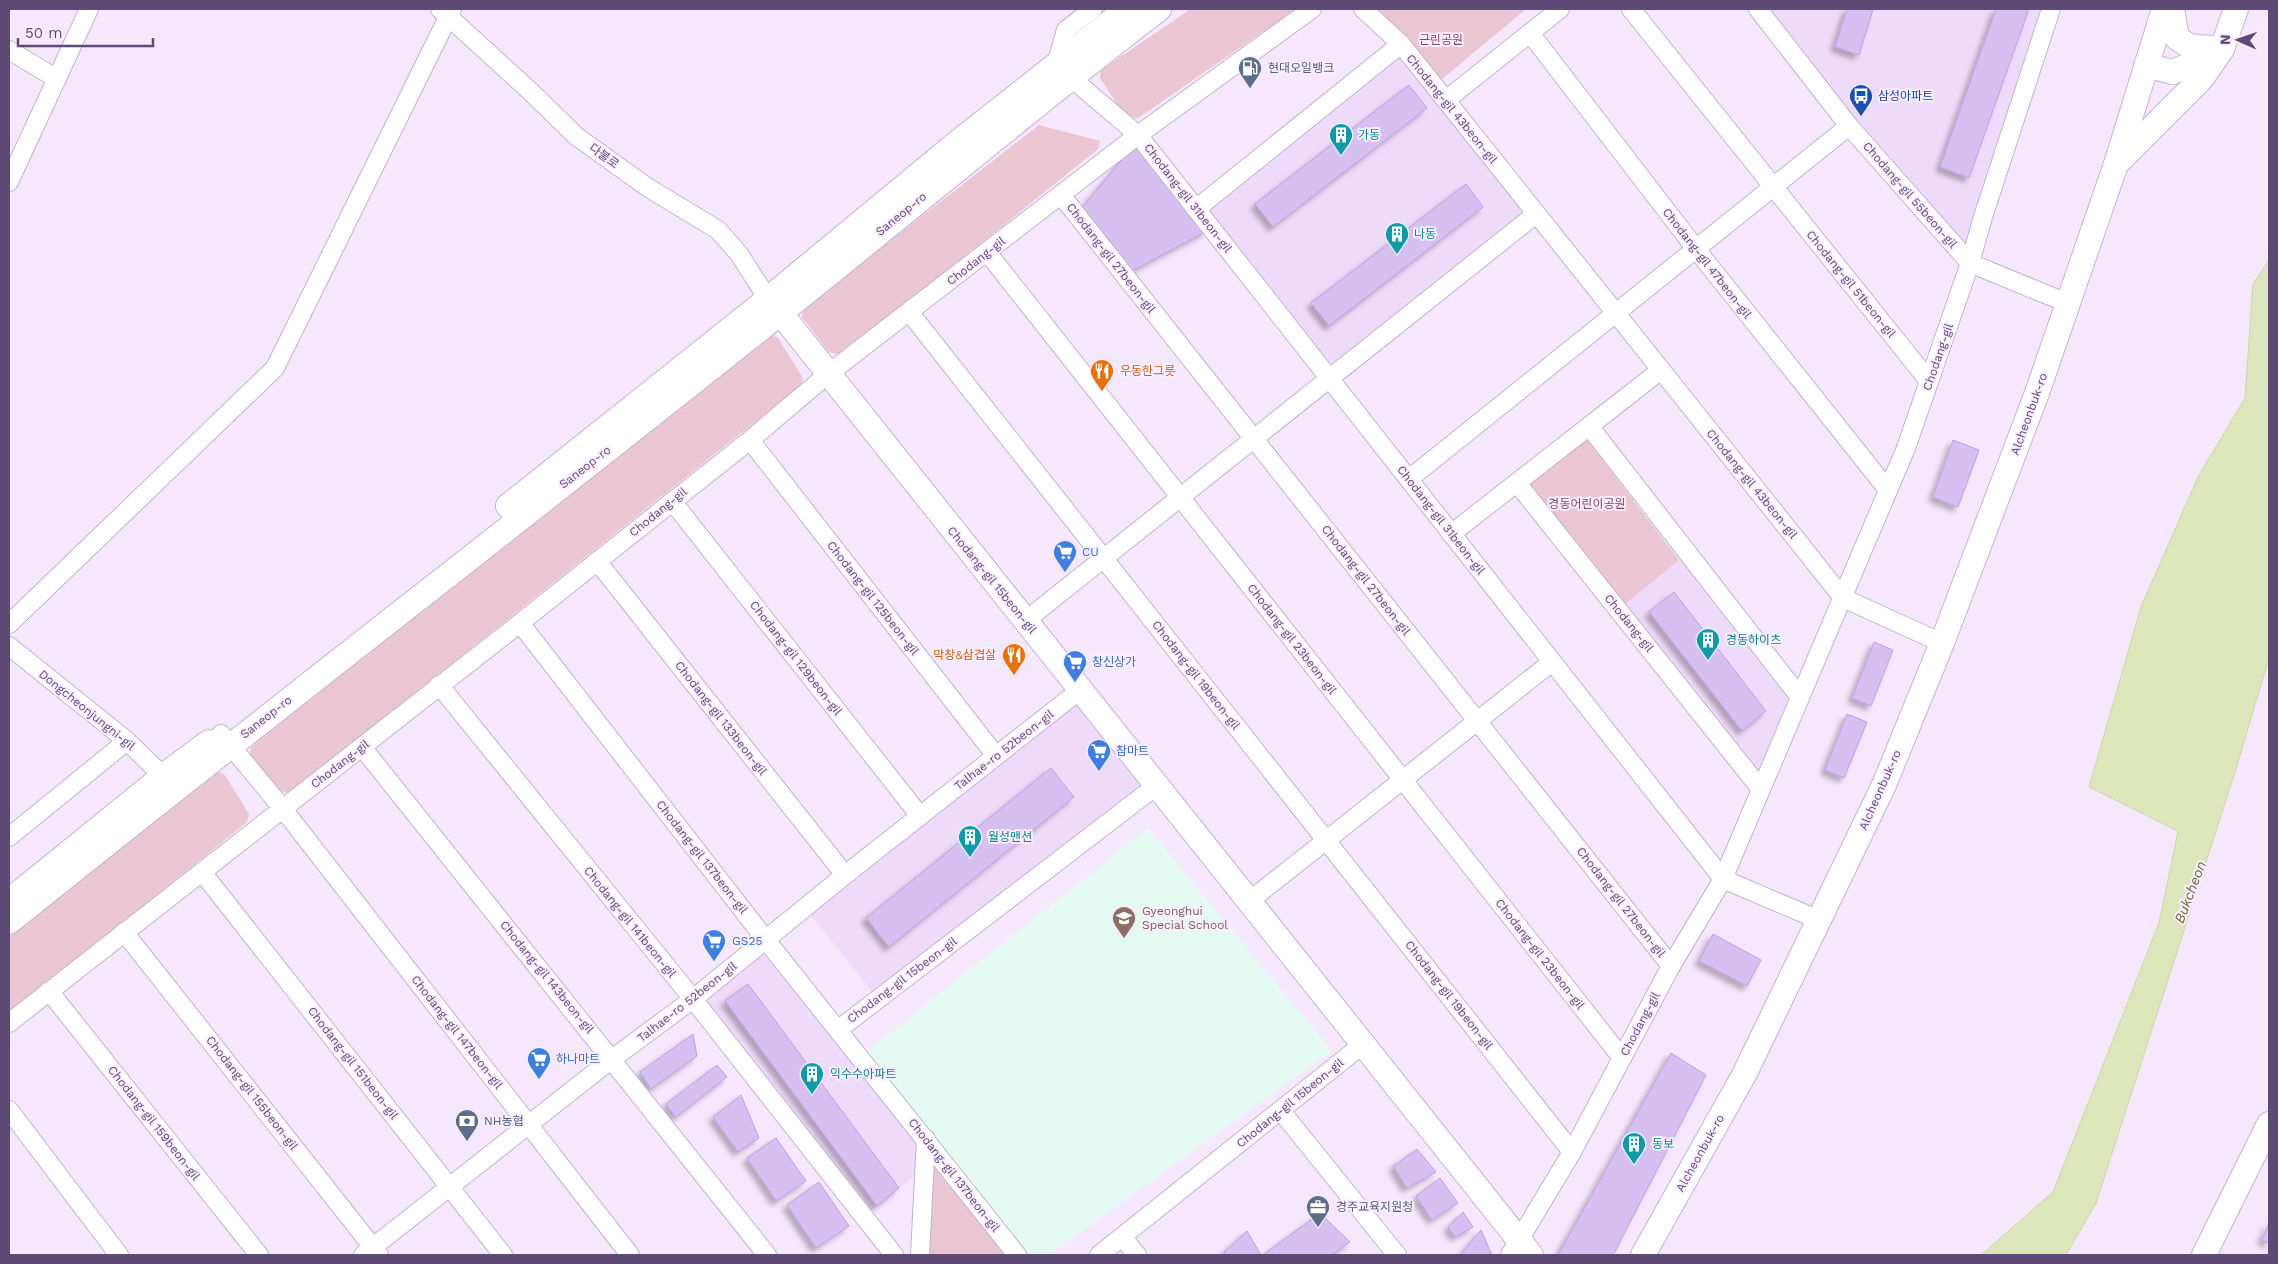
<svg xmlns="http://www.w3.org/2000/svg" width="2278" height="1264" viewBox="0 0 2278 1264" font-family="'Work Sans','Noto Sans KR',sans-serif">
<defs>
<filter id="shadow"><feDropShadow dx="-4.5" dy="4.5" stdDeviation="2.5" flood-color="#0004"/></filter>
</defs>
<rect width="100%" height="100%" fill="#f5e7fc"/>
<!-- residential -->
<g fill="#eedbf9">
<path d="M1758,9H2051L1970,263Z"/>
<path d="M1401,44L1536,214L1329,379L1196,209Z"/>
<path d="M1687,553L1799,696L1760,788L1618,609Z"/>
<path d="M1080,690L1156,786L878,999L805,908Z"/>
<path d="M766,940L926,1139L924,1168L865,1216L693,999Z"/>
</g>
<!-- education -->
<path fill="#e3f9f2" d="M1148,828L1332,1051L1049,1255H1030L865,1053Z"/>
<!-- green -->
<g fill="#eac5d2">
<path d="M1191,9H1296L1138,118L1124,115L1100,78L1101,70Z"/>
<path d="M1379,9H1526L1436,84Z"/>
<path d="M1039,125L1100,141L1098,149L842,355L829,352L802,317L803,309Z"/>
<path d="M768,334L778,338L803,378L800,386L290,793L276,790L250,755L251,747Z"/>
<path d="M1587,440L1679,560L1620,608L1526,487Z"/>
<path d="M214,770L224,774L249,814L247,822L9,1014V936Z"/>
<path d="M932,1165L1006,1255H926Z"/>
</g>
<!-- water -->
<path fill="#dde6bb" stroke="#ccd7a2" d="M2269,260V658L2235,772L2096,1203L2066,1255H1981L2053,1192L2159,923L2178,831L2089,787L2141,607L2198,477L2245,398L2253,284Z"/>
<!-- building -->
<g fill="#d6bff1" stroke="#bd9fe4" filter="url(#shadow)">
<path d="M1847,9H1873L1859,55L1835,47Z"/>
<path d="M1996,9H2029L1969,178L1940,167Z"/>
<path d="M1409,85L1427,108L1273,227L1255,204Z"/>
<path d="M1136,143L1207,231L1130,272L1108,238L1080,210Z"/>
<path d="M1466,184L1483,207L1329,326L1311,303Z"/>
<path d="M1953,440L1979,450L1958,507L1933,497Z"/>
<path d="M1674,592L1766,711L1742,731L1649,612Z"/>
<path d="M1874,642L1893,650L1871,706L1852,698Z"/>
<path d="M1847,714L1867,722L1844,778L1825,770Z"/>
<path d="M1051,768L1074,797L889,947L866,918Z"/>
<path d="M1713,934L1761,960L1747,986L1699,961Z"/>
<path d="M748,984L899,1188L877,1206L725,1001Z"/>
<path d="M693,1034L697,1056L651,1089L640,1072Z"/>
<path d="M1671,1053L1706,1075L1613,1255H1558Z"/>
<path d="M717,1065L727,1077L676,1117L666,1104Z"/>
<path d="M741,1095L759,1138L738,1152L713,1117Z"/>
<path d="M776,1138L806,1181L776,1201L747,1158Z"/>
<path d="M1417,1149L1436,1172L1407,1188L1393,1166Z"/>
<path d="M1440,1178L1458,1203L1432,1220L1416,1196Z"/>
<path d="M819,1182L849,1226L816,1248L787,1205Z"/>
<path d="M1463,1212L1473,1227L1455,1237L1448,1227Z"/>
<path d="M1320,1213L1350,1242L1332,1255H1263Z"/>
<path d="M2269,1222V1244L2262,1240Z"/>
<path d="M1481,1230L1492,1255H1460Z"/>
<path d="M1247,1231L1261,1255H1226L1224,1252Z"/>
</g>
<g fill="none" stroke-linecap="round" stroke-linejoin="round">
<!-- street casing -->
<g stroke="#c2b2d3" stroke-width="20">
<g id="street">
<path d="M440,9L530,91L576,136L647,187L718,230L739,254L768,299"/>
<path d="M1093,9L1066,30L1056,65L1138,135L1723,879L1819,920"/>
<path d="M1363,9L1401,44L1843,598L1942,643"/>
<path d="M1631,9L1929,381"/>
<path d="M1758,9L1849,126L1970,263L2067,303"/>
<path d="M1530,33L1696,249L1888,490"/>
<path d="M9,50L57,79"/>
<path d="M1446,100L1560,9"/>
<path d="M9,182L89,9"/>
<path d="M1061,195L1671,966"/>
<path d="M1196,209L1401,44"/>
<path d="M987,252L1622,1058"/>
<path d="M910,313L1572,1152"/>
<path d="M1589,426L1799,696"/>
<path d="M750,440L996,756"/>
<path d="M1409,479L1849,126"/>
<path d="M1517,483L1760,788"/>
<path d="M672,501L920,816"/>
<path d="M1451,534L1661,370"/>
<path d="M597,561L845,875"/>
<path d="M1025,621L1536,214"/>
<path d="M520,623L766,940L1017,1255"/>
<path d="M9,624L275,368L452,9"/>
<path d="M9,646L127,741L163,776"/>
<path d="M439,685L693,999L894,1255"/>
<path d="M221,734L283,809L630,1255"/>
<path d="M362,747L767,1255"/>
<path d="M9,837L127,741"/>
<path d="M202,872L503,1255"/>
<path d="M1248,902L1552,662"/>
<path d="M124,932L379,1255"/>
<path d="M49,991L259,1255"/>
<path d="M9,1023L520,623L750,440L828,374L1138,135L1312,9"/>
<path d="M839,1029L1156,786"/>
<path d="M9,1110L119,1255"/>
<path d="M1281,1111L1397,1255"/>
<path d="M1122,1237L1137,1255"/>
<path d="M363,1255L612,1059L693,999L845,875L1080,690"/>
<path d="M920,1255L926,1139"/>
<path d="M1099,1255L1362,1045"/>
<path d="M1510,1255L1572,1152L1671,966L1723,879L1906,448L1970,263L1983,217L2051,9"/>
</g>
</g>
<!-- secondary casing -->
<g stroke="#c5b1d8" stroke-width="26">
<g id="secondary">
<path d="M2172,9L2177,38L2189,46L2222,49"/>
<path d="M2146,65L2172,72L2200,61L2218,51"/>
<path d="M2119,161L2202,78L2222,49L2236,9"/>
<path d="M770,300L1531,1255"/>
<path d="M508,506L768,299L958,142L1127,9"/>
<path d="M9,901L163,776L209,742"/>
<path d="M9,922C264,717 524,518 779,314C906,213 1030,108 1159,9"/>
<path d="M1643,1255L1745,1073L1884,785L1942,643L2037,393L2116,164L2164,9"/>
<path d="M2204,1255L2269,1124"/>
</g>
</g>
<!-- street -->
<use href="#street" stroke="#fff" stroke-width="18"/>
<!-- secondary -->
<use href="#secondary" stroke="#fff" stroke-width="24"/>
</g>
<!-- icons -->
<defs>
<g id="fuel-pin" transform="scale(1.25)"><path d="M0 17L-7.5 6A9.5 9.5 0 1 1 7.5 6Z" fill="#5c6f8a" stroke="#f9edff"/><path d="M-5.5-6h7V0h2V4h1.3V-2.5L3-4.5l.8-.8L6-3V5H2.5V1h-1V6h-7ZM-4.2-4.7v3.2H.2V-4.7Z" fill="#fff"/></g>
<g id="bus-pin" transform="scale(1.25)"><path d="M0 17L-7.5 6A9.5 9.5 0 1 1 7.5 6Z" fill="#1a4fb4" stroke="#f9edff"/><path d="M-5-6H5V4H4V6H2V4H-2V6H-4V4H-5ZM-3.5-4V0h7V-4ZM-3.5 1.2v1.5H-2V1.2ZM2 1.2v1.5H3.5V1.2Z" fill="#fff"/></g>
<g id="building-pin" transform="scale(1.25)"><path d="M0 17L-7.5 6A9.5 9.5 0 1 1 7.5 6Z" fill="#0f9aa8" stroke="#f9edff"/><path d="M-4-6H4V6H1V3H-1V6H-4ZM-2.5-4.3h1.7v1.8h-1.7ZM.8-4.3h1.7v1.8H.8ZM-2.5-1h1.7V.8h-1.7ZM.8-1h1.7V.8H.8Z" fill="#fff"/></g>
<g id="restaurant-pin" transform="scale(1.25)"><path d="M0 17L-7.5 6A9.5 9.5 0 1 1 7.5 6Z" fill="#e8710a" stroke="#f9edff"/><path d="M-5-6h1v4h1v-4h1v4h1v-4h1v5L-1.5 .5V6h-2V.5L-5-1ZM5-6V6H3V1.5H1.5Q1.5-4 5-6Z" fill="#fff"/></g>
<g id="supermarket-pin" transform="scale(1.25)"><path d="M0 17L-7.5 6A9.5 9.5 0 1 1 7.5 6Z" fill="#3f7fe0" stroke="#f9edff"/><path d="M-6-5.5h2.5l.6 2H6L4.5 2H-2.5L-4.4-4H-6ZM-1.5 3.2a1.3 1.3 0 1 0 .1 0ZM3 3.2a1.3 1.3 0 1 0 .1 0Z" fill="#fff"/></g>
<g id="school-pin" transform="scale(1.25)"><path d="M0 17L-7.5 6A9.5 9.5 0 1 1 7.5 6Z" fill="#8d6e63" stroke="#f9edff"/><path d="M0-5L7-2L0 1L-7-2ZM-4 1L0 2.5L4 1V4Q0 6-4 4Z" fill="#fff"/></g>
<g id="bank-pin" transform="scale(1.25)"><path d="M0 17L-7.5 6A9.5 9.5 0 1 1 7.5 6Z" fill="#5c6f8a" stroke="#f9edff"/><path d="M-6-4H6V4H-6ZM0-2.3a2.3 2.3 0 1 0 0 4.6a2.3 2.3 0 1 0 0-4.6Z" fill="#fff"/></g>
<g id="office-pin" transform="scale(1.25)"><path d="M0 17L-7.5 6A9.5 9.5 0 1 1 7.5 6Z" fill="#5c6f8a" stroke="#f9edff"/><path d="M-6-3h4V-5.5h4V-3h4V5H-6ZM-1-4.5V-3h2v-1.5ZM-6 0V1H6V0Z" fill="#fff"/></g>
</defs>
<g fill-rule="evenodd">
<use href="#fuel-pin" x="1250" y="68"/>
<use href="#bus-pin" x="1861" y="96"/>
<use href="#building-pin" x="1341" y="135"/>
<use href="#building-pin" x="1397" y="234"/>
<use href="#restaurant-pin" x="1102" y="371"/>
<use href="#supermarket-pin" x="1065" y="552"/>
<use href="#building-pin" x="1708" y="640"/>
<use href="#restaurant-pin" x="1014" y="655"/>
<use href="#supermarket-pin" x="1075" y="662"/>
<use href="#supermarket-pin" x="1099" y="751"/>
<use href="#building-pin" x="970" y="837"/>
<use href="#school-pin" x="1124" y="918"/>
<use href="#supermarket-pin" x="714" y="941"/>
<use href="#supermarket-pin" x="539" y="1059"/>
<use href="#building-pin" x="812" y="1074"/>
<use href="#bank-pin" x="467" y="1121"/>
<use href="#building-pin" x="1634" y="1144"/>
<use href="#office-pin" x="1318" y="1207"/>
</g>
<g text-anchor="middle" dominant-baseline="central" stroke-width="4" stroke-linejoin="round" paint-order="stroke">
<!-- park labels -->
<g font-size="12" fill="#874958" stroke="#f9edff">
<text x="1441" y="40">근린공원</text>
<text x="1587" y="504">경동어린이공원</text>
</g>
<!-- service labels -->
<g font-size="12" fill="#4e5e75" stroke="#f9edff" text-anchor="start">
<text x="1268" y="68">현대오일뱅크</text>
<text x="484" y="1121">NH농협</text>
<text x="1336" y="1207">경주교육지원청</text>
</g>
<!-- transit labels -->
<g font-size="12" fill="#164399" stroke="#f9edff" text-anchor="start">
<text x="1878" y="96">삼성아파트</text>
</g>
<!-- street labels -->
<g font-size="12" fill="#5d4b76" stroke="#f9edff">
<text transform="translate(1452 109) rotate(51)">Chodang-gil 43beon-gil</text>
<text transform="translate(604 156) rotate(35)">다불로</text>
<text transform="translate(1910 195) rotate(49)">Chodang-gil 55beon-gil</text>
<text transform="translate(1188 198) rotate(52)">Chodang-gil 31beon-gil</text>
<text transform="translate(901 214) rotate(-39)">Saneop-ro</text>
<text transform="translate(1111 258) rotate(52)">Chodang-gil 27beon-gil</text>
<text transform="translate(976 261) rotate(-38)">Chodang-gil</text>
<text transform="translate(1707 263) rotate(52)">Chodang-gil 47beon-gil</text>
<text transform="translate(1851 284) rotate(51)">Chodang-gil 51beon-gil</text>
<text transform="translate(1938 357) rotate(-71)">Chodang-gil</text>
<text transform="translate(2029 414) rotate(-70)">Alcheonbuk-ro</text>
<text transform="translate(585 467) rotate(-38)">Saneop-ro</text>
<text transform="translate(1752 484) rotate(51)">Chodang-gil 43beon-gil</text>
<text transform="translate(658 512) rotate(-39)">Chodang-gil</text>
<text transform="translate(1441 520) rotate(52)">Chodang-gil 31beon-gil</text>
<text transform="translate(992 580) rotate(51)">Chodang-gil 15beon-gil</text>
<text transform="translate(1366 580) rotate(52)">Chodang-gil 27beon-gil</text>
<text transform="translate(873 598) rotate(52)">Chodang-gil 125beon-gil</text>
<text transform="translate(1629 623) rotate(51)">Chodang-gil</text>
<text transform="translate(1292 639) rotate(52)">Chodang-gil 23beon-gil</text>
<text transform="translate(796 658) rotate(52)">Chodang-gil 129beon-gil</text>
<text transform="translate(1196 675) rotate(52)">Chodang-gil 19beon-gil</text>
<text transform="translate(87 710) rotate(39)">Dongcheonjungni-gil</text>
<text transform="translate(266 717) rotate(-38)">Saneop-ro</text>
<text transform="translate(721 718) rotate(52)">Chodang-gil 133beon-gil</text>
<text transform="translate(1004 750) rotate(-38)">Talhae-ro 52beon-gil</text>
<text transform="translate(340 764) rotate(-38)">Chodang-gil</text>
<text transform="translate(1880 790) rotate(-66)">Alcheonbuk-ro</text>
<text transform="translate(702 857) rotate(52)">Chodang-gil 137beon-gil</text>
<text transform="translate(1621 902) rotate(52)">Chodang-gil 27beon-gil</text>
<text transform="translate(630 922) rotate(51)">Chodang-gil 141beon-gil</text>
<text transform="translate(1540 954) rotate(52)">Chodang-gil 23beon-gil</text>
<text transform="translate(547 977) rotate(51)">Chodang-gil 143beon-gil</text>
<text transform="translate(902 980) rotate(-37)">Chodang-gil 15beon-gil</text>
<text transform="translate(1449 995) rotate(52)">Chodang-gil 19beon-gil</text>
<text transform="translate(687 1002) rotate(-38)">Talhae-ro 52beon-gil</text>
<text transform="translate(1640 1024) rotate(-62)">Chodang-gil</text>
<text transform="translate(457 1032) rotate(52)">Chodang-gil 147beon-gil</text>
<text transform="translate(353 1063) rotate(52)">Chodang-gil 151beon-gil</text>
<text transform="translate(252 1093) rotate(52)">Chodang-gil 155beon-gil</text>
<text transform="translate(1290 1103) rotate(-39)">Chodang-gil 15beon-gil</text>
<text transform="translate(154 1123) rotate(52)">Chodang-gil 159beon-gil</text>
<text transform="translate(1700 1153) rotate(-61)">Alcheonbuk-ro</text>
<text transform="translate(954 1175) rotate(52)">Chodang-gil 137beon-gil</text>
</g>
<!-- culture labels -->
<g font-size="12" fill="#0d838f" stroke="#f9edff" text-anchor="start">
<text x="1358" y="135">가동</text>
<text x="1414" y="234">나동</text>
<text x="1726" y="640">경동하이츠</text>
<text x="988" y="837">월성맨션</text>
<text x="830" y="1074">익수수아파트</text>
<text x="1652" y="1144">동보</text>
</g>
<!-- food labels -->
<g font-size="12" fill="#c56008" stroke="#f9edff" text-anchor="start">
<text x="1120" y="371">우동한그릇</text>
<text x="996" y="655" text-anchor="end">막창&amp;삼겹살</text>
</g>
<!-- shop labels -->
<g font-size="12" fill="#366cbe" stroke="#f9edff" text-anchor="start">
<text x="1082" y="552">CU</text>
<text x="1092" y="662">창신상가</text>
<text x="1116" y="751">참마트</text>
<text x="732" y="941">GS25</text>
<text x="556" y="1059">하나마트</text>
</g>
<!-- education labels -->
<g font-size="12" fill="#785e54" stroke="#f9edff" text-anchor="start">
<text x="1142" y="911">Gyeonghui<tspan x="1142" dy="14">Special School</tspan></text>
</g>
<!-- water labels -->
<g font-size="14" font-style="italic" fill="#616d39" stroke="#f9edff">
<text transform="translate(2190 892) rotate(-69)">Bukcheon</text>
</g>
</g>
<!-- border -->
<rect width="2278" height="1264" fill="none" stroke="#5d4b76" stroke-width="20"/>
<!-- north arrow -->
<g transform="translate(2238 40) rotate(272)" stroke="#f9edff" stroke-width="4" paint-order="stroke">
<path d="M0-4L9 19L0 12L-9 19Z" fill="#5d4b76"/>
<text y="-8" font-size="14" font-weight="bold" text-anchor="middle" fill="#5d4b76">N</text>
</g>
<!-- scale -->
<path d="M18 38v8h135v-8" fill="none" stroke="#5d4b76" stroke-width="2.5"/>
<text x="25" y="38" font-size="15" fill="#5d4b76" stroke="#f9edff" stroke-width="4" paint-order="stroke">50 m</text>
</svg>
